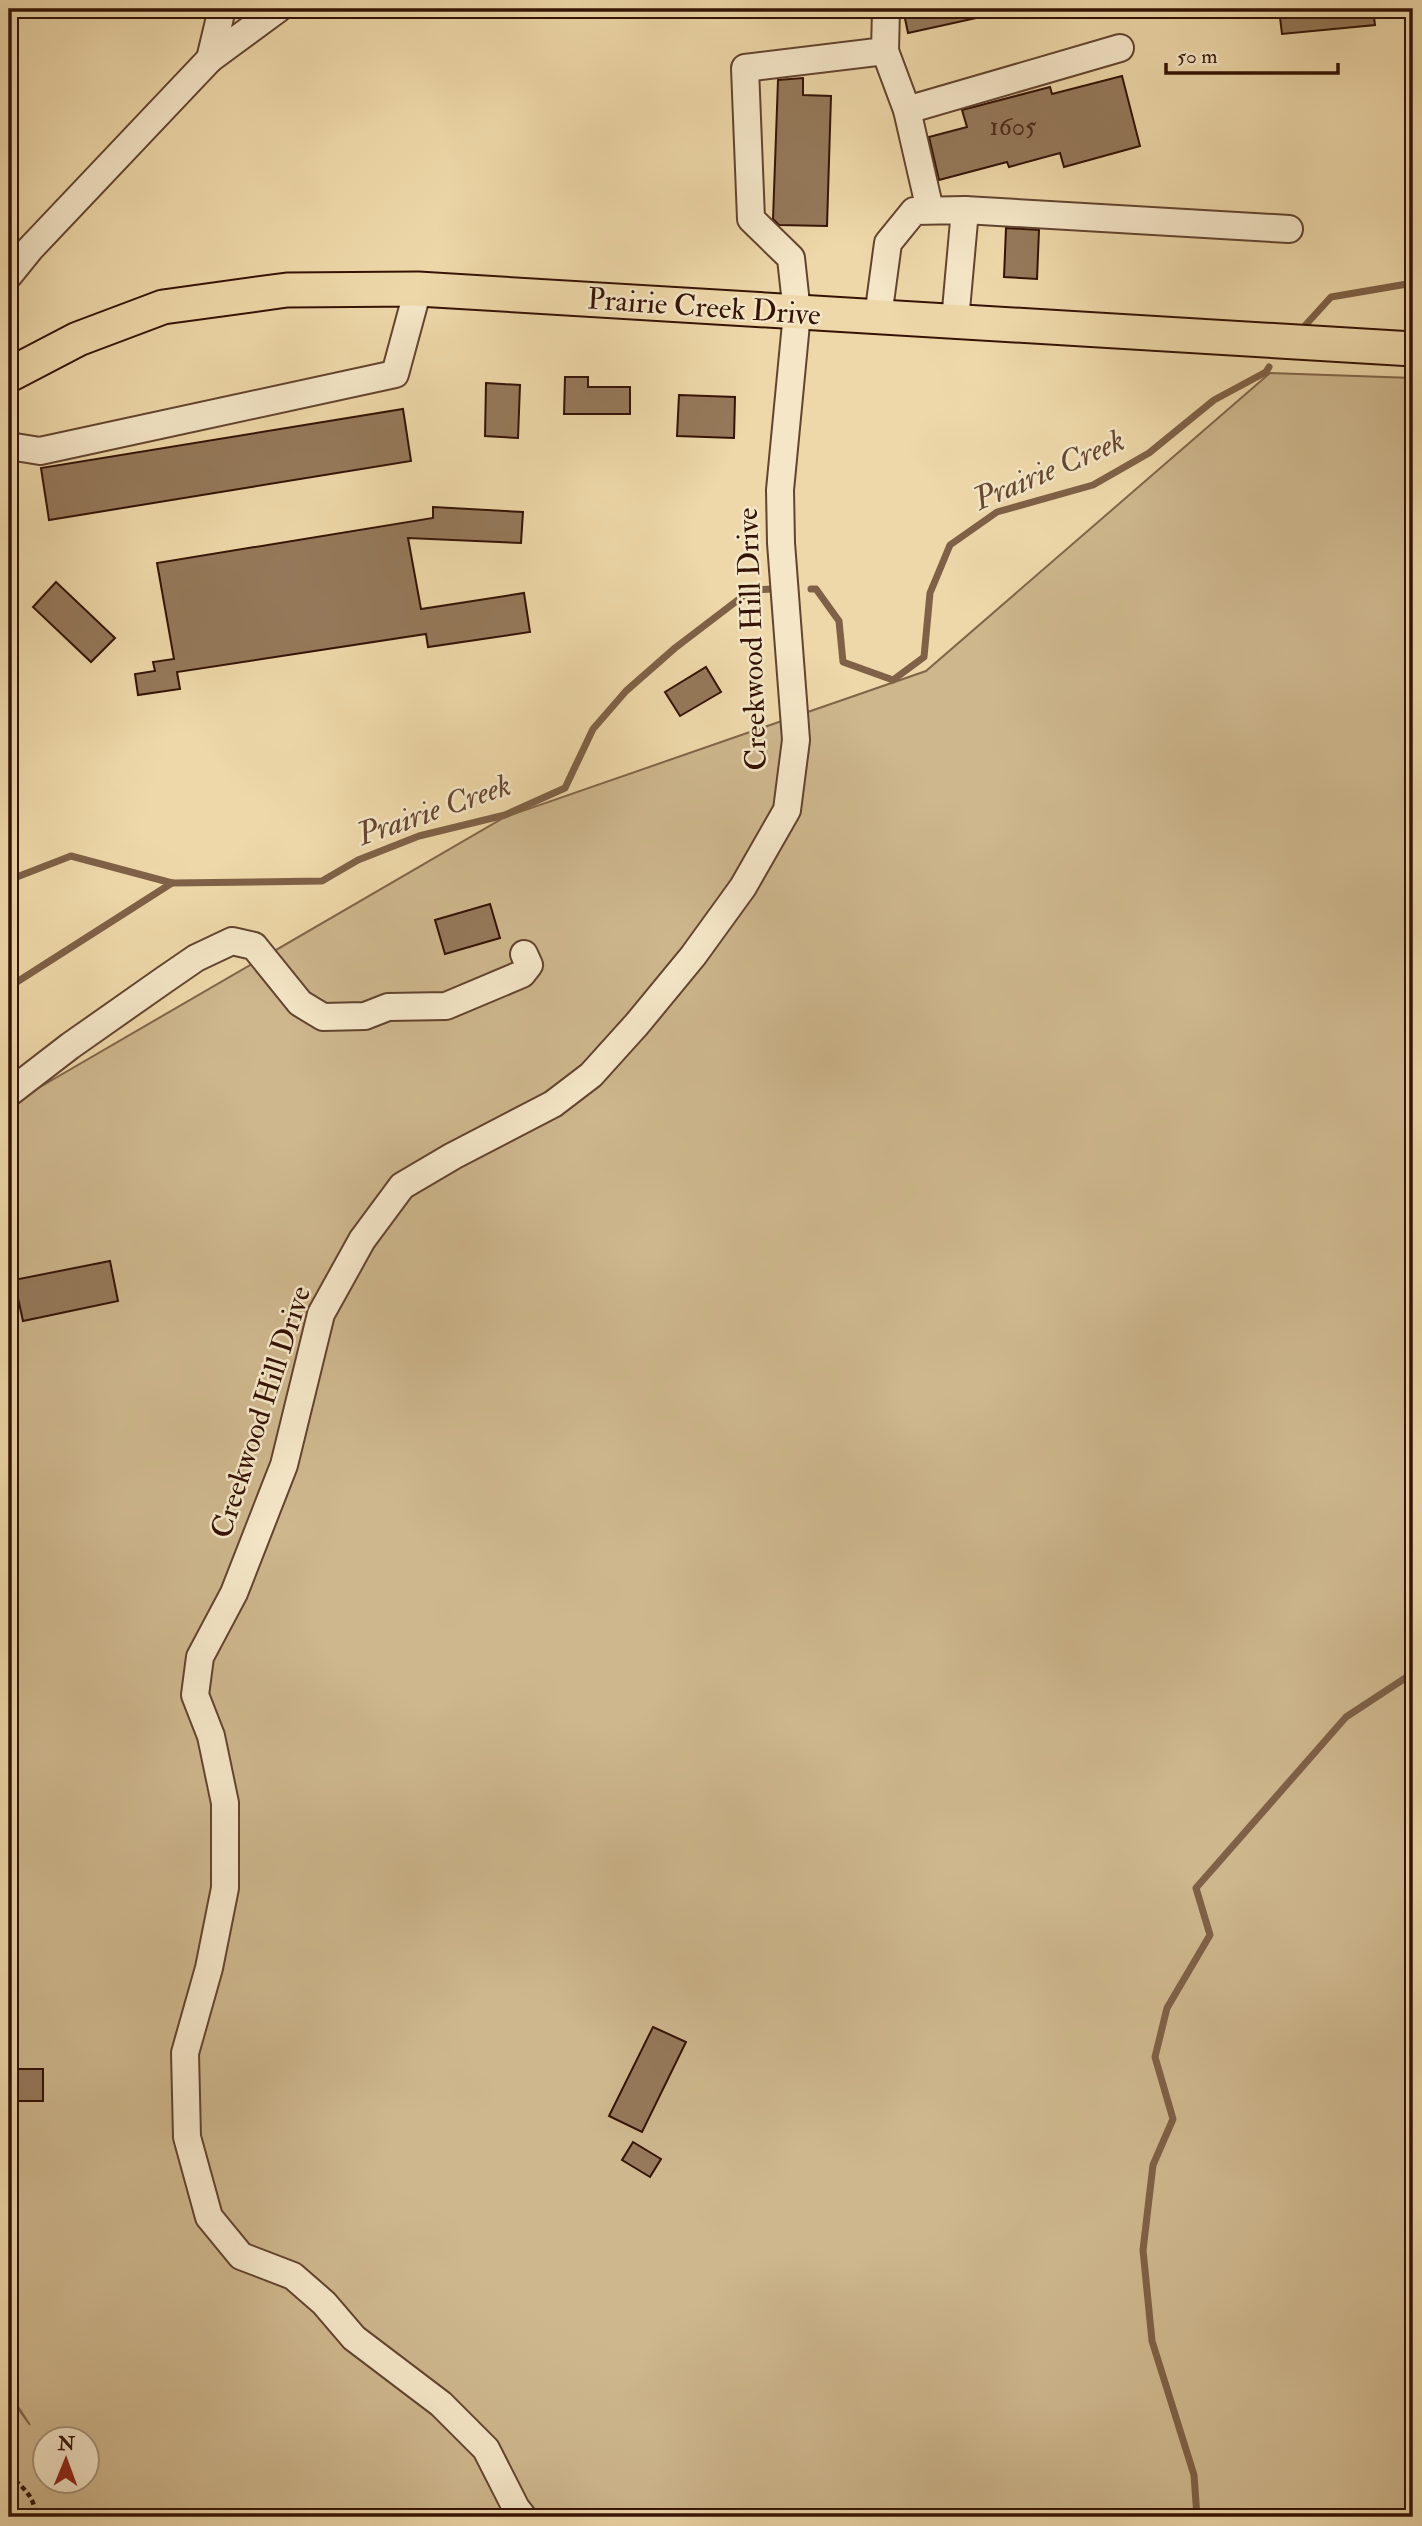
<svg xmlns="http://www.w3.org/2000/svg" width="1422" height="2526" viewBox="0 0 1422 2526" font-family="'IM FELL Double Pica',serif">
<rect width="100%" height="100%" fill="#eed8a9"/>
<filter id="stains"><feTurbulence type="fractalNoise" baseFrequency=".00286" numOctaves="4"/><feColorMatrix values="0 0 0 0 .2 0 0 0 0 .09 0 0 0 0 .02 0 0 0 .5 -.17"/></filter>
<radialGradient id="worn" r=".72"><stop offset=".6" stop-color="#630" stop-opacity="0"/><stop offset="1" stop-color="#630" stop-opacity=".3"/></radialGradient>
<!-- green -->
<path fill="#ceb78d" stroke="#816549" stroke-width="2" fill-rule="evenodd" d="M1270,373L1413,378V2517H9V2396L30,2425L9,2393V1105L505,817L926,671ZM46,2438H88V2480H46Z"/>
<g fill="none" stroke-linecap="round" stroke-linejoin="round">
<!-- stream -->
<g stroke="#7e6146" stroke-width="7">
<path d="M1301,330L1331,297L1413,283"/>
<path d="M811,589H816L839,621L843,662L893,680L924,657L930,593L950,545L997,512L1093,485L1149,453L1214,400L1266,372L1269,367"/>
<path d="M9,880L71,856L172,883"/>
<path d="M9,987L172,883L322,881L358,860L419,836L505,815L565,788L593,729L626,691L675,648L751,590L774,589"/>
<path d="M1197,2517L1194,2475L1152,2341L1143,2250L1153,2165L1173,2119L1155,2057L1167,2008L1210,1935L1196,1888L1346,1717L1413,1673"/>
</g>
</g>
<!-- building -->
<g fill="#95795a" stroke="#341305" stroke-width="2">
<path d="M903,9H980L981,17L908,33Z"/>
<path d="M1279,9H1373L1375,25L1282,34Z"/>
<path d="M1122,76L1140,146L1064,167L1060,153L1009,167L1007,162L939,180L929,137L967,127L962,110L1050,87L1052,94Z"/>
<path d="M803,78V95L831,96L827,226L779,225L773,219L778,80Z"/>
<path d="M1006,228L1039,230L1037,279L1004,277Z"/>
<path d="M565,377H588V387H630V414H564Z"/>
<path d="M486,383L520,385L518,438L485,436Z"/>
<path d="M679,395L735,397L734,438L677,436Z"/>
<path d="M403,409L411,461L49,520L41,468Z"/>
<path d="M433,507L523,512L521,543L408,538L421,609L524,593L530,632L428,647L426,634L177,672L180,689L138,695L135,674L155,671L153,662L174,659L157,563L433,518Z"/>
<path d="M56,582L115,638L91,662L33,607Z"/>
<path d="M706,667L721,692L680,716L665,692Z"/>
<path d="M490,904L500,938L445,954L435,920Z"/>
<path d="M110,1261L118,1301L23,1321L14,1280Z"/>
<path d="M653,2027L686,2042L642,2132L609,2116Z"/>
<rect x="9" y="2069" width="34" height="32"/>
<path d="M633,2142L661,2159L650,2177L622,2160Z"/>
</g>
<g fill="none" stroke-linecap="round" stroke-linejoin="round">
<!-- minor casing -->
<g stroke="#62442e" stroke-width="30">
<g id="minor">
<path d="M885,51L907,110L930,210"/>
<path d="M210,59L222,9"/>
<path d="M907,110L1120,48"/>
<path d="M965,210L1289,229"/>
<path d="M9,275L30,249L210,59L278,9"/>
<path d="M878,317L888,243L914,211L965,210L955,321"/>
<path d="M9,446L40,451L395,374L418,289"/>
<path d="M9,1093L70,1046L164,980L196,958L232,941L254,946L300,1003L323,1017L365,1016L388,1007L446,1006L522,974L529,965L524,954"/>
<path d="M523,2517L516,2508L486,2449L441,2404L354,2338L324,2303L293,2276L241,2256L209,2217L187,2137L185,2053L209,1968L225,1888V1803L211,1736L195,1695L200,1657L234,1593L284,1465L321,1314L362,1240L402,1186L453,1156L553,1104L591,1075L637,1024L693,956L743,887L787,810L796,740L781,543L780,490L797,313L791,258L751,219L745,68L885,51L886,9"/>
</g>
</g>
<!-- major casing -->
<g stroke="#341305" stroke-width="37">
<path id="major" d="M9,375L78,339L163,307L287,290L418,289L1413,349"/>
</g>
<!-- path -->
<path stroke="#341305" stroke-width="4.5" stroke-dasharray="5 3.5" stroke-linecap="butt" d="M9,2475C21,2486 39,2499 33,2517"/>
<!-- minor -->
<use href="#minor" stroke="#f4e6c7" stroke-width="26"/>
<!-- major -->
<use href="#major" stroke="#eed8a9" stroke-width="33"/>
</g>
<g text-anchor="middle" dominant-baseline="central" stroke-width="5" stroke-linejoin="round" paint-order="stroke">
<!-- number labels -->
<g font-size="26" fill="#4c2c1a">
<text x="1013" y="127">1605</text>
</g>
<!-- street labels -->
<g font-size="30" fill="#341305" stroke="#f4e6c7">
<text transform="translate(704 307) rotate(4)">Prairie Creek Drive</text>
<text transform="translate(752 639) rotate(-92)">Creekwood Hill Drive</text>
<text transform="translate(261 1412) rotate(-72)">Creekwood Hill Drive</text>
</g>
<!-- water labels -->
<g font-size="32" font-style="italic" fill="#654730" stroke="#f4e6c7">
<text transform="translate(1049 470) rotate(-23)">Prairie Creek</text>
<text transform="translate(434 810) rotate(-19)">Prairie Creek</text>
</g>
</g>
<!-- margin -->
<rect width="1422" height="2526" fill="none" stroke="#eed8a9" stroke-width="35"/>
<rect x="10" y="10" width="1401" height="2505" fill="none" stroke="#341305" stroke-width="3.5"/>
<rect x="18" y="18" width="1387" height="2491" fill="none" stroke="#341305" stroke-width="2"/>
<!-- north arrow -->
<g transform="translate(66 2460) rotate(1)"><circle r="33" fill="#f4e6c7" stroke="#a79279" stroke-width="2"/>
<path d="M0-5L12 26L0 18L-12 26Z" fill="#8f2418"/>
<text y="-10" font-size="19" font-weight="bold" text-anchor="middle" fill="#341305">N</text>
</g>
<!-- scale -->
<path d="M1166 63v10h172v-10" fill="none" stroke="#341305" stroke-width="3.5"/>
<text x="1177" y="63" font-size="21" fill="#341305" stroke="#f4e6c7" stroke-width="5" paint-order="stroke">50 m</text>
<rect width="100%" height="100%" filter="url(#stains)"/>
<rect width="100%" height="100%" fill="url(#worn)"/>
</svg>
